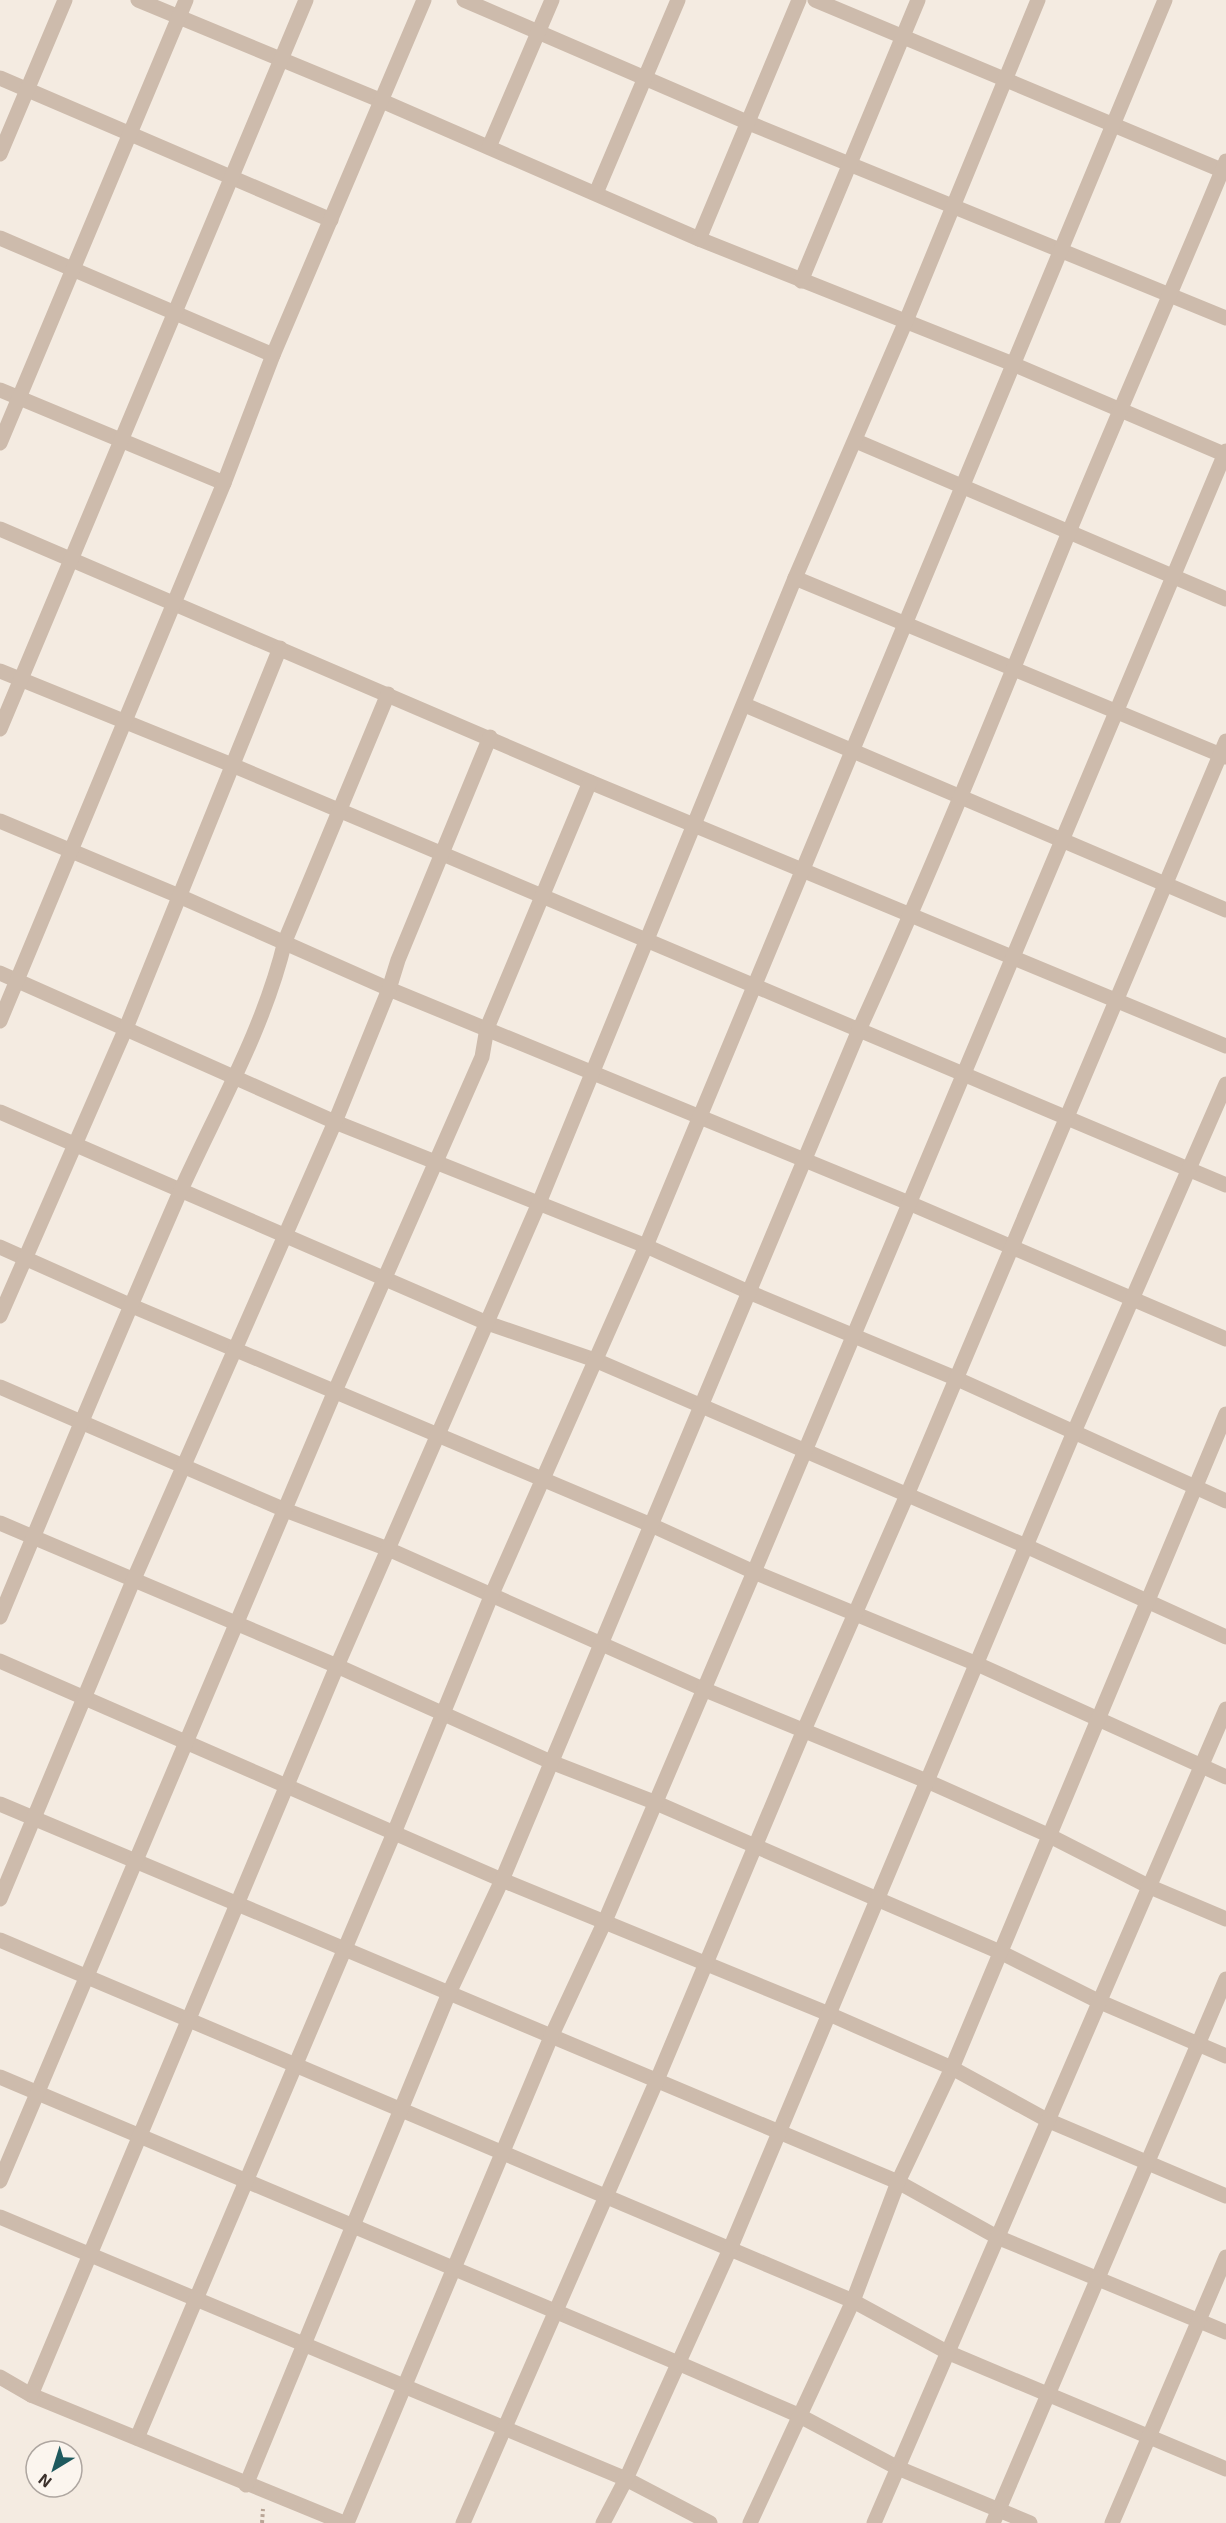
<svg xmlns="http://www.w3.org/2000/svg" width="1226" height="2523" viewBox="0 0 1226 2523" font-family="'Exo 2',sans-serif">
<rect width="100%" height="100%" fill="#f4ebe1"/>
<g fill="none" stroke-linecap="round" stroke-linejoin="round">
<!-- path -->
<path stroke="#b9a596" stroke-width="4" stroke-dasharray="3 3" stroke-linecap="butt" d="M262,2523L263,2509"/>
<!-- minor -->
<g stroke="#cdbbac" stroke-width="15">
<path d="M138,0L382,101L699,239L1013,364L1226,455"/>
<path d="M464,0L749,123L1226,318"/>
<path d="M815,0L1226,172"/>
<path d="M0,78L331,220"/>
<path d="M489,147L552,0"/>
<path d="M0,154L65,0"/>
<path d="M596,193L678,0"/>
<path d="M0,238L273,355"/>
<path d="M699,239L799,0"/>
<path d="M801,281L918,0"/>
<path d="M0,390L224,483"/>
<path d="M856,441L1226,599"/>
<path d="M0,443L186,0"/>
<path d="M0,529L590,782L1226,1046"/>
<path d="M795,578L1226,757"/>
<path d="M0,671L232,765L1226,1185"/>
<path d="M745,705L1226,910"/>
<path d="M0,729L306,0"/>
<path d="M0,821L179,896L389,989L909,1203L1226,1339"/>
<path d="M0,973L335,1122L646,1246L751,1293L955,1378L1226,1501"/>
<path d="M0,1021L224,483L273,355L424,0"/>
<path d="M0,1112L487,1323L595,1360L1026,1546L1226,1637"/>
<path d="M0,1247L132,1306L651,1525L754,1572L977,1664L1226,1777"/>
<path d="M0,1316L126,1028L280,648"/>
<path d="M0,1387L285,1510L388,1549L703,1689L929,1782L1048,1835L1148,1886L1226,1919"/>
<path d="M0,1523L337,1666L551,1762L654,1802L877,1899L1000,1952L1098,2001L1226,2056"/>
<path d="M0,1617C59,1475 119,1332 180,1192C217,1110 264,1029 285,941L388,694"/>
<path d="M0,1661L502,1880L829,2014L952,2068L1047,2120L1226,2196"/>
<path d="M0,1804L898,2182L997,2237L1226,2332"/>
<path d="M0,1899L133,1581L335,1122L389,989L398,960L490,737"/>
<path d="M0,1940L853,2301L947,2352L1226,2469"/>
<path d="M0,2077L678,2363L798,2415L898,2468L1030,2523"/>
<path d="M0,2181L335,1391L482,1057L487,1028L590,782"/>
<path d="M0,2217L626,2479L710,2523"/>
<path d="M0,2377L31,2395L344,2523"/>
<path d="M31,2395L337,1666L539,1203L795,578L906,321L1038,0"/>
<path d="M137,2438L394,1833L492,1594L646,1246L1165,0"/>
<path d="M246,2485L449,1993L502,1880L859,1030C934,866 1001,699 1069,532C1120,408 1175,285 1226,161"/>
<path d="M347,2523L551,2037L605,1921L754,1572L1226,451"/>
<path d="M463,2523L657,2080L804,1730L907,1495L1226,741"/>
<path d="M603,2523L626,2479L730,2249L1074,1432L1226,1084"/>
<path d="M750,2523L853,2301L898,2182L952,2068L1226,1414"/>
<path d="M874,2523L1226,1709"/>
<path d="M993,2523L1226,1979"/>
<path d="M1112,2523L1226,2257"/>
</g>
</g>
<!-- north arrow -->
<g transform="translate(54 2469) rotate(218)"><circle r="28" fill="#fbf5ee" stroke="#aea6a0" stroke-width="1.5"/>
<path d="M0-4.5L10 22L0 15L-10 22Z" fill="#1f5a5e"/>
<text y="-9" font-size="16" font-weight="bold" text-anchor="middle" fill="#3b302b">N</text>
</g>
</svg>
